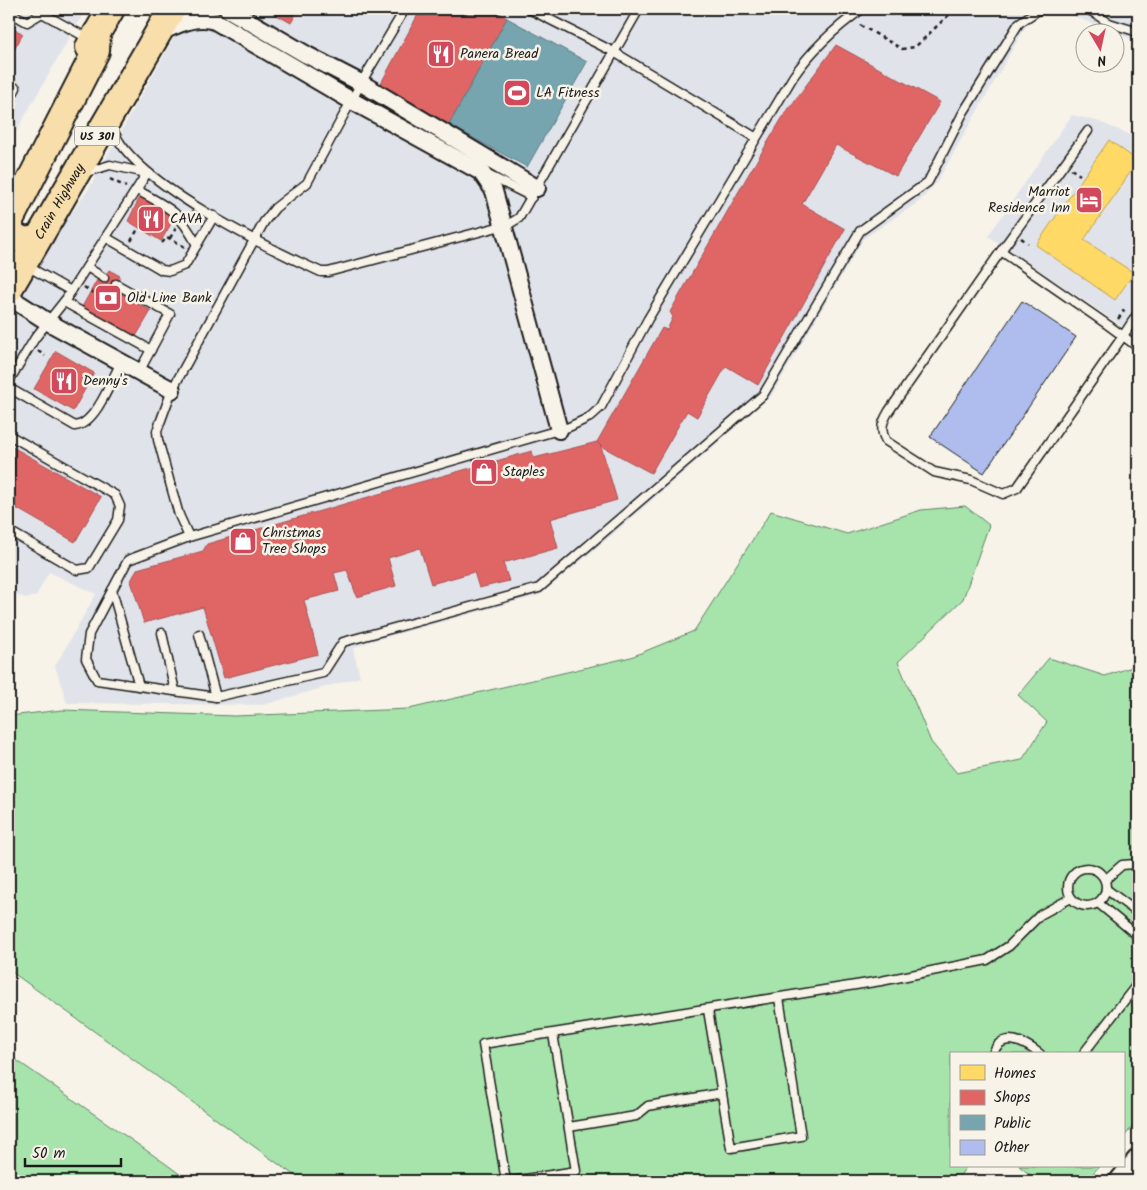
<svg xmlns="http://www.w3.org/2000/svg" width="1147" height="1190" viewBox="0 0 1147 1190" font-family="Kalam,sans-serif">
<rect width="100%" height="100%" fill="#f7f3e8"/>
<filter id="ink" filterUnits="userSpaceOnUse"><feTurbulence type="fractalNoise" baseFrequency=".02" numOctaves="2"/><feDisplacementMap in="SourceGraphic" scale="10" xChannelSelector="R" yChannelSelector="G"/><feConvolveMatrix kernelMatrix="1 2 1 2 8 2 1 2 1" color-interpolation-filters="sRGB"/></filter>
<g filter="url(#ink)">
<!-- built -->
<g fill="#e1e3ea">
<path d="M9,9H69L83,14L9,144Z"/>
<path d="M190,9H1050L1026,26L937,182L920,201L863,239L771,396L612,535L540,595L368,642L353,649L360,677L263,705L67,703L55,666L96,594L49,572L36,596L28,598L15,595L9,607V312L40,256L88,190Z"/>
<path d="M1061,9H1138V42L1078,18Z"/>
<path d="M1072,115L1097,121L1138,138V337L988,236Z"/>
</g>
<!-- green -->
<g fill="#a6e4ab" stroke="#618064">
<path d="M965,506L989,525L963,599L898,662L931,742L957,773L1022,760L1047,722L1018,695L1049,658L1105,676L1138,665V1120L1123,1138V1054H951V1166H967L956,1181H302L9,970V716L62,710L235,716L409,709L631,657L694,631L771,511L847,534L921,510Z"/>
<path d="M9,1055L166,1164L189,1181H9Z"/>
<path d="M1019,1166H1099L1087,1181H1038Z"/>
</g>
<!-- homes -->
<path fill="#ffd966" stroke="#bba050" d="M1109,140L1138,161L1084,240L1134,273L1115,300L1036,245Z"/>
<!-- shops -->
<g fill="#e06666" stroke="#a55050">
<path d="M266,9H299L291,23Z"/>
<path d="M421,9H492L507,18L449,125L380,85Z"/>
<path d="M9,26L23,34L10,57L9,56Z"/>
<path d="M836,45L940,102L896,176L836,145L802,204L845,229L758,385L726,366L697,417L687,411L651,473L601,446L597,442L662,328L667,330L673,317L670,312L747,177L784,115Z"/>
<path d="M140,197L175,217L161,241L128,221Z"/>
<path d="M109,270L120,276L113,289L151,311L135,338L82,307L97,280L101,282Z"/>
<path d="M56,351L94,373L73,411L34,389Z"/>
<path d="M597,442L601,446L617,500L550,519L558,548L503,563L509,581L479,588L474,572L431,584L420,548L388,558L396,586L357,597L347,570L334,573L339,591L304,600L318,654L224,678L203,607L144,623L131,581L137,569L203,551L207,544L406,486L532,451L534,458Z"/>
<path d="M9,445L101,497L75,542L9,504Z"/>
</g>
<!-- public -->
<path fill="#76a5af" stroke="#5b7c83" d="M507,18L587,62L527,167L449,125Z"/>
<!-- building -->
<path fill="#aebded" stroke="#1c1c1c" d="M1022,301L1076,337L984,473L930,437Z"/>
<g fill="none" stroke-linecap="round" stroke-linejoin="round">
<!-- service casing -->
<g stroke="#1c1c1c" stroke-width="11">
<g id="service">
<path d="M42,9V13L89,39"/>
<path d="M405,9L361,83L307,183L275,208L264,222L172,390L157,431L158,440L179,515L189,537L569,427L590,417L601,407L648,319L793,77C812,49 834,29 862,9"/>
<path d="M529,9L614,52L755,137"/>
<path d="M1088,9L1109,23L1138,32"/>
<path d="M9,12L27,22L42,13"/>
<path d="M9,101L16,88"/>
<path d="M112,125C124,179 272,250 321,272H328L509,224L519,218L639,9"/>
<path d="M84,173L110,165L146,173"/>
<path d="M486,174L532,197"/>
<path d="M137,190C170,208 179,211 197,245"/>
<path d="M107,238L162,270L170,271L185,265L214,216"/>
<path d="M1001,251L1088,131"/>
<path d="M27,266L71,291"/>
<path d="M87,267L104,278"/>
<path d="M116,284L170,314L139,372"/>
<path d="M64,302L151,350"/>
<path d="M1138,313L1123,336L1017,488L1003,494L971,480L934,472L886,441C879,429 883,421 889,411L1001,251L1108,325L1138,347"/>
<path d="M9,381L35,338L66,299L147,173"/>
<path d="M9,388L75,426C96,424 112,379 121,362"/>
<path d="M9,435L115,495L120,506L118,520L89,568L77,570L9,531"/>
<path d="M189,537L128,560L89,634L86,659L97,680L216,697L323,673L343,642L539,588L763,395L860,231L928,182L963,113L1019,23L1040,9"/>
<path d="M112,590L139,686"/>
<path d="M162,633L175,691"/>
<path d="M199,634L216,697"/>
<circle cx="1087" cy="887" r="19"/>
<path d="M1105,880L1122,865L1135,864"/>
<path d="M1106,889L1138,913"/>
<path d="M1098,903L1138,936"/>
<path d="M708,1010L731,1148L801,1136L779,998"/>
<path d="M993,1054C1001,1029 1026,1043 1040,1054"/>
<path d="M1083,1054L1138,983"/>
<path d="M569,1127L636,1116L648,1106L722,1093"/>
<path d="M506,1181L483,1044L881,981L987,960L1009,946L1040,915L1071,898"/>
<path d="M513,1181L576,1171L553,1034"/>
</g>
</g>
<!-- minor casing -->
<g stroke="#1c1c1c" stroke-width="20">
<g id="minor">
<path d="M228,9L307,55L361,83L537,188"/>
<path d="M158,33C175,26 196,14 215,21L352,101L481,172L494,191L559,430"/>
<path d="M9,297L48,322L172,390"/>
</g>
</g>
<!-- secondary casing -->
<g stroke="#1c1c1c" stroke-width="26">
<path id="secondary" d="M1121,1181L1138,1161"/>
</g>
<!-- trunk casing -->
<g stroke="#1c1c1c" stroke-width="30">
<g id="trunk">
<path d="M89,47L111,9"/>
<path d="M38,238C26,242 20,241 10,232V220L96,51L97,33"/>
<path id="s1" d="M9,289L172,9"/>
</g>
</g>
<!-- path -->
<g stroke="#1c1c1c" stroke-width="2.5" stroke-dasharray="4 4" stroke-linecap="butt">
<path d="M860,25L902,49L915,47L955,9"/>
<path d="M1071,169L1080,175"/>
<path d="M110,179L126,187"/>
<path d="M170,238L176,228"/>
<path d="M1021,238L1028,243"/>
<path d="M131,241L138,229"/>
<path d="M162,243L167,237L185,247"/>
<path d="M84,287L93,293"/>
<path d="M1118,319L1124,311L1120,308"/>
<path d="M38,351L45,356"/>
<path d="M9,510L10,507"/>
</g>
<!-- service -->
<use href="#service" stroke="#f7f3e8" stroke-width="8"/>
<!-- minor -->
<use href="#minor" stroke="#f7f3e8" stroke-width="16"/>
<!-- secondary -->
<use href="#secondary" stroke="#f7f3e8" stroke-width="22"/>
<!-- trunk -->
<use href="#trunk" stroke="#f8deab" stroke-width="26"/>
</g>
</g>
<!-- icons -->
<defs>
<g id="restaurant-square" transform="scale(1.4375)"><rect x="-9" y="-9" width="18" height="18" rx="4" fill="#d1495b" stroke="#f7f3e8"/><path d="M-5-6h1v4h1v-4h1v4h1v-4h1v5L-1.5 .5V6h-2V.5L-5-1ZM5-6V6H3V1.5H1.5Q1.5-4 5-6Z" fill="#fff"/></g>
<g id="stadium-square" transform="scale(1.4375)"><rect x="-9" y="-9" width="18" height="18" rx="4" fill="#d1495b" stroke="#f7f3e8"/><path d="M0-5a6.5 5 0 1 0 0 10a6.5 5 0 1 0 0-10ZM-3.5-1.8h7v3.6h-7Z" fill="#fff"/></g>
<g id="hotel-square" transform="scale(1.4375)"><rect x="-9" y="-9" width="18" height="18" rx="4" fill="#d1495b" stroke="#f7f3e8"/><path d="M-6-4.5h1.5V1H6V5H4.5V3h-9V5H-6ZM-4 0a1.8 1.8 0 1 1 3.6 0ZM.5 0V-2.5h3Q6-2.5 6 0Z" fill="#fff"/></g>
<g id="bank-square" transform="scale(1.4375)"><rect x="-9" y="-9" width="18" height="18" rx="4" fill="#d1495b" stroke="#f7f3e8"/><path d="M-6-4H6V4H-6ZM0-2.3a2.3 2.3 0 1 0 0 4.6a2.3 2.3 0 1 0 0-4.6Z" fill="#fff"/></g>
<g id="shop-square" transform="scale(1.4375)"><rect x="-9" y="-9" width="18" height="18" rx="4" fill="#d1495b" stroke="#f7f3e8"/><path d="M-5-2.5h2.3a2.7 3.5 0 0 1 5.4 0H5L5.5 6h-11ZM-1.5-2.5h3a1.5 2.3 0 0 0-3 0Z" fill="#fff"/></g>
</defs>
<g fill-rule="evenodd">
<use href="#restaurant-square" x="441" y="54"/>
<use href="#stadium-square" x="517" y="93"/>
<use href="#hotel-square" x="1089" y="200"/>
<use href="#restaurant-square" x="151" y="219"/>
<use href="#bank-square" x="108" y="298"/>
<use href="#restaurant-square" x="64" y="381"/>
<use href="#shop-square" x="484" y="472"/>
<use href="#shop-square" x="243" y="541"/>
</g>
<g text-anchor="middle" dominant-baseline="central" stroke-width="5" stroke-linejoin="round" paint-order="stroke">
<!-- shield labels -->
<rect fill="#f7f3e8" stroke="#5e5c59" stroke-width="1" x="74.5" y="126.5" width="45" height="19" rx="4"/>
<g font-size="12" font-weight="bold" fill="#1c1c1c">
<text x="97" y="136">US 301</text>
</g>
<!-- poi labels -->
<g font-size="14" fill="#1c1c1c" stroke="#f7f3e8" text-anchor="start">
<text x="460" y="54">Panera Bread</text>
<text x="536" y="93">LA Fitness</text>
<text x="1070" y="192" text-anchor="end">Marriot<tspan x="1070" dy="16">Residence Inn</tspan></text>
<text x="170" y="219">CAVA</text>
<text x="127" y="298">Old Line Bank</text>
<text x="83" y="381">Denny's</text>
<text x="503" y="472">Staples</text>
<text x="262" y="533">Christmas<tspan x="262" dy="16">Tree Shops</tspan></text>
</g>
<!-- street labels -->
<g font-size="14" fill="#1c1c1c" stroke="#f7f3e8">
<text stroke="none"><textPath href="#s1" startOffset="101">Crain Highway</textPath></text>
</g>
</g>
<!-- margin -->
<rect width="1147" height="1190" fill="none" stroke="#f7f3e8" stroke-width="30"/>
<rect x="15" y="15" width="1117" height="1160" fill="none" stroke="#1c1c1c" stroke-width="2" filter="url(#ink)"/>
<!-- legend -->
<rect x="950" y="1052" width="175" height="115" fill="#f7f3e8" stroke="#9f9d96"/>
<rect x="960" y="1065" width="25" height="15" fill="#ffd966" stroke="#9f9d96"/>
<text x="994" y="1078" font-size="15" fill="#1c1c1c">Homes</text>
<rect x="960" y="1090" width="25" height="15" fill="#e06666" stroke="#9f9d96"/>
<text x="994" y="1102" font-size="15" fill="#1c1c1c">Shops</text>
<rect x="960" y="1115" width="25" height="15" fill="#76a5af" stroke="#9f9d96"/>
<text x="994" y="1128" font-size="15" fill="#1c1c1c">Public</text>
<rect x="960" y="1140" width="25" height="15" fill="#aebded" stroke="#9f9d96"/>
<text x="994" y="1152" font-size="15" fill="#1c1c1c">Other</text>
<!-- north arrow -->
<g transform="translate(1100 48) rotate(171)"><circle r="24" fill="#f7f3e8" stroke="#9f9d96"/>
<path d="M0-4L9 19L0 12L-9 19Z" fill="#d1495b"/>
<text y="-8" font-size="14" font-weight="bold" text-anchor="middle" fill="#1c1c1c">N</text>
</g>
<!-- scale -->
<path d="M25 1158v8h96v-8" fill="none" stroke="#1c1c1c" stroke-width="2.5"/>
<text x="32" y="1158" font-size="15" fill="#1c1c1c" stroke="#f7f3e8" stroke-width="4" paint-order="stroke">50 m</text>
</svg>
